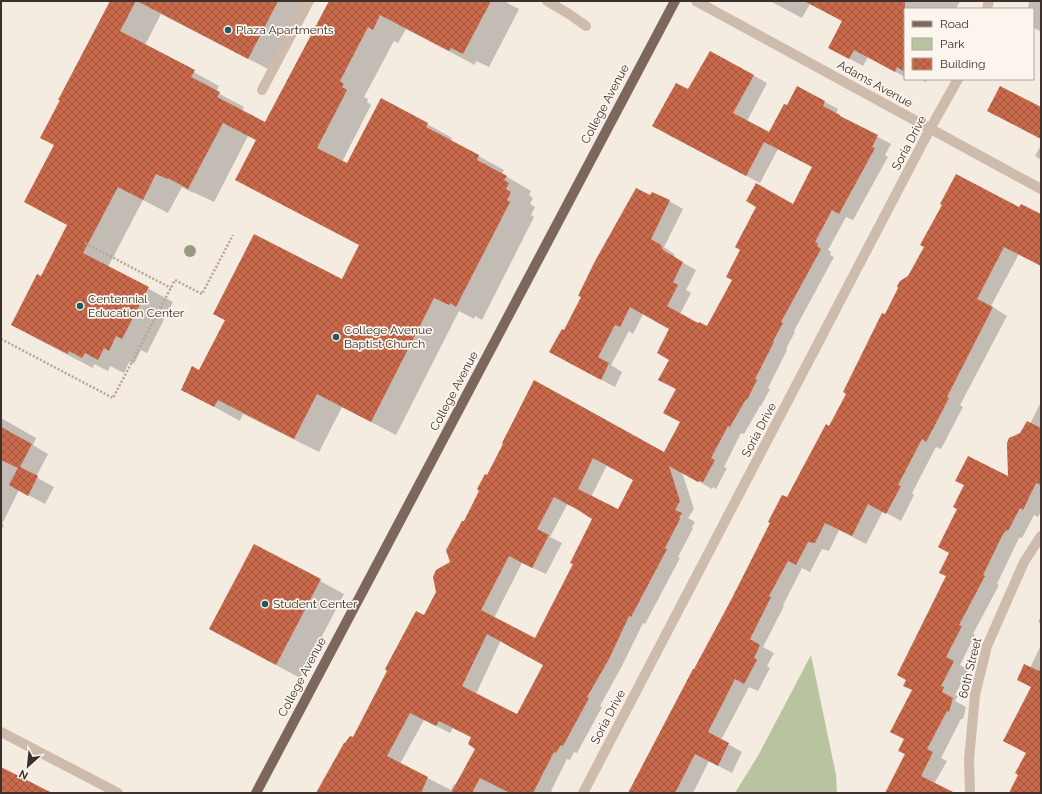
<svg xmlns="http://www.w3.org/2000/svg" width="1042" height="794" viewBox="0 0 1042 794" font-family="Raleway,sans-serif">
<defs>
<pattern id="building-cross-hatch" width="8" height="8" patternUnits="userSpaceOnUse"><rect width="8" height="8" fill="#c8694b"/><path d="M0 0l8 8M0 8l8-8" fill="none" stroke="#a4573f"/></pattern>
</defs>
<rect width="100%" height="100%" fill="#f4ebe1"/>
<!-- green -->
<path fill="#b8c4a0" d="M811,655L836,775L837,793H735L759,754Z"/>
<!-- shadow -->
<g fill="#0003" fill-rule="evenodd">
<path d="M111,1H310L274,72L161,14L145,45L219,86L216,92L244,107L242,111L265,124L330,2L329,1H508L507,3L519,9L489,67L476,61L475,65L406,29L398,43L394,41L364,97L368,99L367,102L371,105L342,162L347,165L427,124L452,138L451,141L504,170L502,174L531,191L529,195L533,198L530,204L535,207L531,215L534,217L482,320L475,316L474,319L459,311L396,435L342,407L319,452L243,414L240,421L182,389L200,371L226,321L214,314L342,280L360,245L236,179L256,140L248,136L214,202L193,192V193L182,187L168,213L143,200L108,267L173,302L147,353L141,350L134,364L129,362L124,373L110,366L108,371L94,364L93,368L37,339L12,325L42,277L68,225L55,145Z"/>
<path d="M770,1H960L956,9H905V77L868,57L863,66L843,55V21L810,4L802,18Z"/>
<path d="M1029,1H1041V32L1033,27V9H1028Z"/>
<path d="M711,52L767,83L747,121L770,134L787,107L797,87L838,109L836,114L891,144L885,155L888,157L853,220L846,217L828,250L831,252L830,255L834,257L794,331L795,332L786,349L787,350L768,388L770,389L761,406H760L744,434L741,433L724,467L727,468L716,489L713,487L712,489L682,472L694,509L688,518L695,522L692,527L693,528L678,557L680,558L645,624L643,623L622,666L600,706L602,707L577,753L574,752L570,760L567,759L551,791L555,793H318L353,739L425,617L451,563L464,523L504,444L665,453L681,422L677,389L659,380L670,359V329L643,314L633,334L629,331L611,365L622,372L615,387L564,360V332L651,197L669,201L683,209L664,247L674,254L676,259L696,270L686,290L691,293L680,314L699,324L708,327L794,205L814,167L778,149L760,183L667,134L688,91ZM607,465L634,480L618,511L591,497ZM568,503L593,519L574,564L535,639L494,618L522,563L546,574L562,543L550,537ZM501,640L544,665L517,715L476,694ZM424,720L450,733L453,728L472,738L477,748L457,785L454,784L451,790L400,764Z"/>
<path d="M920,79H927L926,82Z"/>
<path d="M1041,145V160L1035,156Z"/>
<path d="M1020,209L1041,215V266L1019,254L991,306L1007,316L960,405L963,407L941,449L936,447L912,493L914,495L901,521L883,511L866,544L839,530L829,551L822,549L810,572L802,568L783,605L784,606L763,647L774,653L767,666L770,668L758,691L749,687L721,740L742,752L732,773L709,761L693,793H630L788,499L830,427L885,315Z"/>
<path d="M1041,402V510L1038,517L1034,515L1022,538L1020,537L1017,542L997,584L999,585L973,634L975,635L960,665L968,670L955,695L958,696L955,701L966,707L963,719H961L941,758L947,761L934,784L946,793H886L906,754L905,739L913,691L1009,478L1007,447L1010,439L1021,434L1030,424Z"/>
<path d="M1,418L36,438L33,445L48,454L36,477L54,487L45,504L19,490L2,524L4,525L1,531Z"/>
<path d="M254,545L344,594L300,678L210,629Z"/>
<path d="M1041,616V624L1038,622Z"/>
<path d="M1041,645V793H1010L1020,775L1027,753L1032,687L1030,668Z"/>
</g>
<!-- building -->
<g fill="url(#building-cross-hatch)" fill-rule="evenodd">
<path d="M110,1H136L120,31L195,70L191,77L220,92L217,97L265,122L329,1H491L463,54L451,48L449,51L380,15L373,30L368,27L340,81L344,84L342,87L347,90L317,148L347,163L381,98L428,123L426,127L479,155L477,160L507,176L504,180L509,183L506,189L511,192L507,200L510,202L456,307L450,303L449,305L434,298L371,422L317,394L294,439L218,400L214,407L181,390L192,366L199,370L225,320L213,314L254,234L342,279L359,245L235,180L256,140L223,123L188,189L168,178L167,179L156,174L143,200L118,187L83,253L149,287L122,339L116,336L109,351L104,348L98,360L85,353L82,358L69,351L68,354L11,325L37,274L41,276L67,225L24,202L54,145L40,138L60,100H58Z"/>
<path d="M137,1H278L248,59Z"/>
<path d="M804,1H905V72L897,67L895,72L854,50L849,59L828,48L842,21Z"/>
<path d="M710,51L754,75L733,113L769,132L784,104L787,105L797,86L825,101L823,106L840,115V116L878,135L872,147L875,148L839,214L832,210L815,242L818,243L817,246L821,249L781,322L783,323L773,341L774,342L755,379L757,380L747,400L746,399L730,427L728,426L711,458L715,460L703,482L699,481L698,482L669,466L680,501L675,510L682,513L679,518L680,519L665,548L667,549L631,617L629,616L609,659L587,697L589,698L563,746L561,745L556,753L554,752L533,793H510L480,778L472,793H451L475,749L468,744L471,737L439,721L436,726L410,713L387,756L428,777L421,793H316L344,743H345L350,736L353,737L387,671L385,669L416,611L424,615L436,592L433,577L436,570L450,562L446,550L462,521H464L479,491L477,489L485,474L487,475L503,444L502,443L534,380L664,452L680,422L663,413L676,389L658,380L669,360L657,353L669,329L630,307L620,327L615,325L598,357L609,363L601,380L549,352L562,329L564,330L581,297L578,296L594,263L636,188L650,195L652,192L670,200L651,239L661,245L663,250L683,262L673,282L678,285L667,306L698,323L699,322L707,326L732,280L726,277L740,250L735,247L756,207L746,201L756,183L793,204L812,167L764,142L746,176L652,126L676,83L688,89ZM593,458L633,480L618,509L578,489ZM554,497L578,510L592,519L570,563L573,564L535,638L481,610L509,556L532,568L549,535L537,529ZM487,634L543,665L517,714L462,686Z"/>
<path d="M1000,86L1041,107V139L987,111Z"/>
<path d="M956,174L1019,207L1021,204L1041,214V266L1004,247L977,299L993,307L947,397L949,398L926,442L922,439L898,485L901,486L886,514L868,504L852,536L825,523L815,543L808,542L796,565L788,561L769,596L771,597L750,639L760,645L754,658L757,660L744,684L735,679L708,732L729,743L718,766L695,754L675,793H628L693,669H694L731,600L770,523L768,522L782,495L787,497L826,424L829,426L846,394L843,392L882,313L885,314L898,288L897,286L900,281L908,276L924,247L920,245L942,205L940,204Z"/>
<path d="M1027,421L1041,428V485L1036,483L1023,510L1020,508L1008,531L1006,530L1003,534L983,575L985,576L959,625L962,626L946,657L954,661L941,686L944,687L942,692L953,698L949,712L947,711L927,749L933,752L921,776L955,793H885L905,754L898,751L904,739L890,732L912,690L903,686L906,680L897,675L946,576L939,573L949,553L938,547L957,509L953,507L964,485L955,481L968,456L1008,476L1007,443L1009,438L1020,433Z"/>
<path d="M1,427L32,444L20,467L38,476L28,496L9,485L18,468L1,460Z"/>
<path d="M254,544L321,579L276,665L209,629Z"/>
<path d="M1024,664L1039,671L1041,668V793H1009L1018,775L1015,773L1026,753L1003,741L1031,687L1017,680Z"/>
<path d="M1,767L52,793H1Z"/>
</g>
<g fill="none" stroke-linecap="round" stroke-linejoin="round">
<!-- path -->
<g stroke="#b9a596" stroke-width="2.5" stroke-dasharray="2 2" stroke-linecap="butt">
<path d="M85,243L171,288"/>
<path d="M1,339L113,398L175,280L202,294L233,235"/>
</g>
<!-- lane -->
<g stroke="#cdbbac" stroke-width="10">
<path d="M547,1L569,14L586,26"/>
<path d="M262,90L309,1"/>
</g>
<!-- street -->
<g stroke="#cdbbac" stroke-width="10">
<path d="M696,1L1041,189"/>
<path d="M987,9L989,1"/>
<path d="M1,732L118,793"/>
<path d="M583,793L930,129L958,79"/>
<path d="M970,793L969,760L975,695L987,646L1024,562L1041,536"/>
</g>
<!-- primary -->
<path stroke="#7d675c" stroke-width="10" d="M256,793L675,1"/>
</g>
<!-- trees -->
<circle fill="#969b7f" cx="190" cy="251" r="6"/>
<!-- markers -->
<g fill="#1f5a5e" stroke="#fbf5ee" stroke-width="1.5">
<circle cx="228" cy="30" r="4"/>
<circle cx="80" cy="306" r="4"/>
<circle cx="336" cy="337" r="4"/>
<circle cx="265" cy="604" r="4"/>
</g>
<g text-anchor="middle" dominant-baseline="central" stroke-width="3.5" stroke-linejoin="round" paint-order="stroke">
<!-- poi labels -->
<g font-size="12" fill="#3b302b" stroke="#fbf5ee" text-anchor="start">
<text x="236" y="30">Plaza Apartments</text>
<text x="88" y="299">Centennial<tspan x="88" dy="14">Education Center</tspan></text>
<text x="344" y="330">College Avenue<tspan x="344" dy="14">Baptist Church</tspan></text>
<text x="273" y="604">Student Center</text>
</g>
<!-- street labels -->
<g font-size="12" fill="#3b302b" stroke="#fbf5ee">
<text transform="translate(875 84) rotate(29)">Adams Avenue</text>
<text transform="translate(605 104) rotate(-62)">College Avenue</text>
<text transform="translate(909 143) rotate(-62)">Soria Drive</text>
<text transform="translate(454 391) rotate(-62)">College Avenue</text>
<text transform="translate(759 430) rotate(-62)">Soria Drive</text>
<text transform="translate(970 668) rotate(-76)">60th Street</text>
<text transform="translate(302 677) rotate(-62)">College Avenue</text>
<text transform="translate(608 717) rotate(-62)">Soria Drive</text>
</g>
</g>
<!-- border -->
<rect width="1042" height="794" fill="none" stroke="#3b302b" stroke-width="4"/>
<!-- legend -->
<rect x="904" y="8" width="130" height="72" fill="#fbf5ee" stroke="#aea6a0"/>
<rect x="912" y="21" width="20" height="6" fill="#7d675c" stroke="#aea6a0"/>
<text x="940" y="28" font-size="12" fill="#3b302b">Road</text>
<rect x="912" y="38" width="20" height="12" fill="#b8c4a0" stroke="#aea6a0"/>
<text x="940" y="48" font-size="12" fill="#3b302b">Park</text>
<rect x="912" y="58" width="20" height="12" fill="url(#building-cross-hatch)" stroke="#aea6a0"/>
<text x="940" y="68" font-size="12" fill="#3b302b">Building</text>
<!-- north arrow -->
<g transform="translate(28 766) rotate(207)" stroke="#fbf5ee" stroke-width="3" paint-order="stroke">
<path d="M0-3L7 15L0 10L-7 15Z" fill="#3b302b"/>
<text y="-6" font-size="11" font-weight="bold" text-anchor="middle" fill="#3b302b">N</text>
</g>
</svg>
